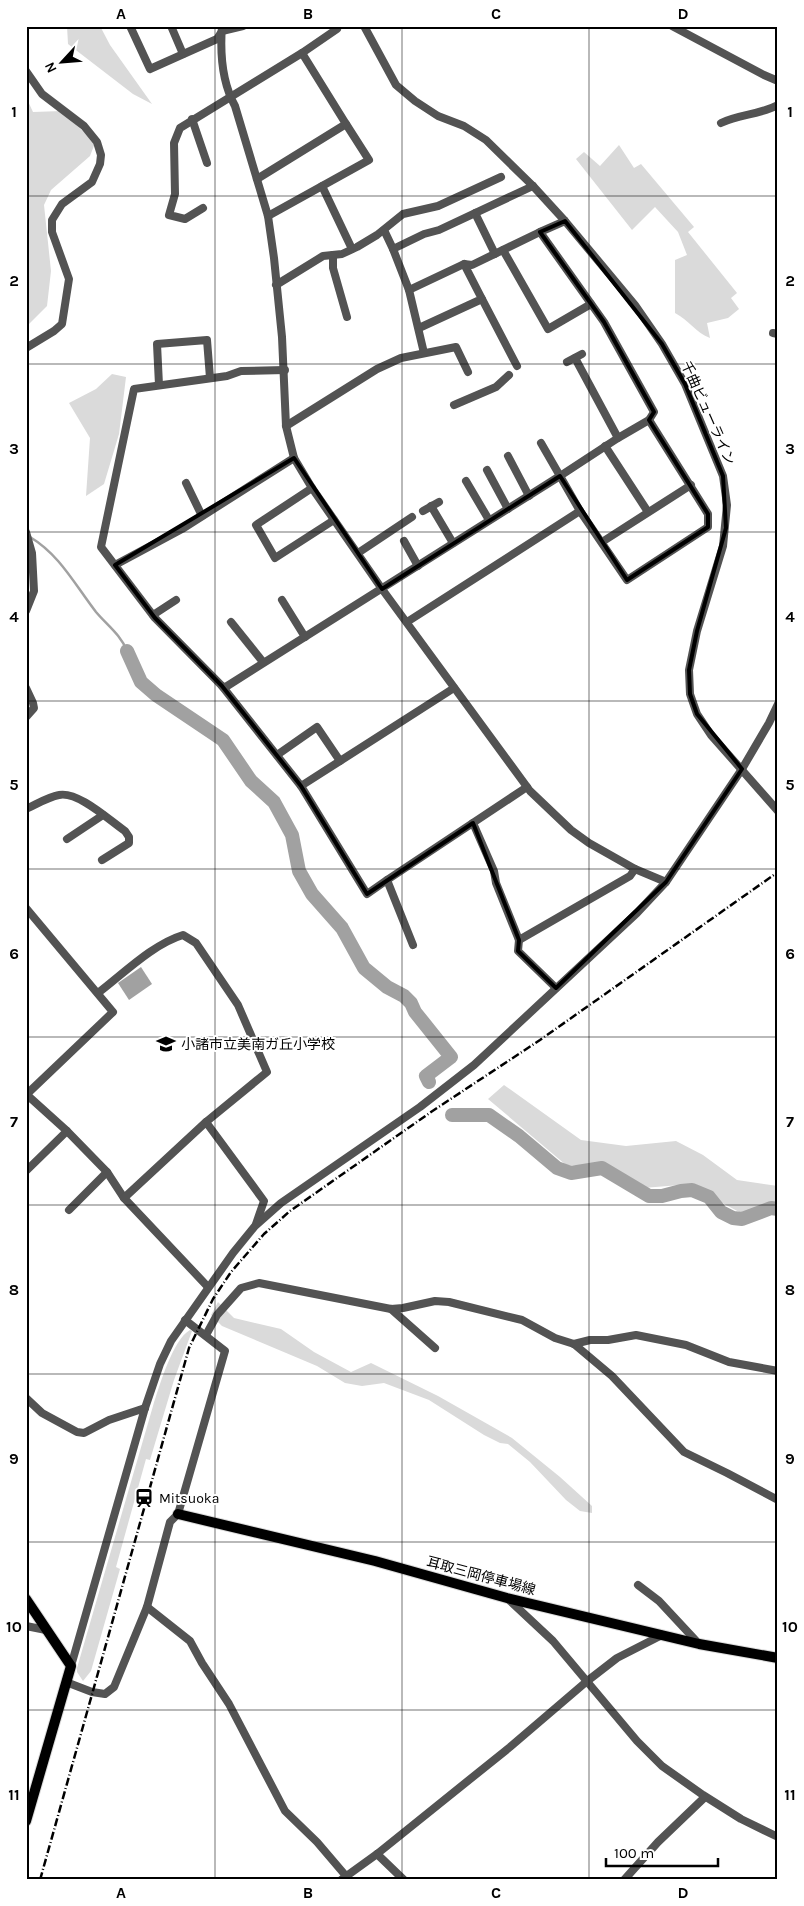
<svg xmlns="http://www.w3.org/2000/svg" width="804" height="1906" viewBox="0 0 804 1906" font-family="Karla,'Noto Sans JP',sans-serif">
<rect width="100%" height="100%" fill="#fff"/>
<!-- green -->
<g fill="#dadada">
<path d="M67,26H100L110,45L152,104L133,94L68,44Z"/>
<path d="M26,97L33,112L62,111L95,143L90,156L51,190L44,205L51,271L47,306L26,327Z"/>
<path d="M619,145L634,168L641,164L694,227L688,232L737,293L731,298L739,309L728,318L707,323L710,338C696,333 689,320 675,313V260L687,255L678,232L655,207L632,230L576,159L584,152L600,166Z"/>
<path d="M112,374L126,377L119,434L104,484L86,496L90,438L69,403L96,389Z"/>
<path d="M504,1085L581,1140L626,1146L676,1141L703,1155L737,1180L778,1186V1203L772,1202L741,1213L713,1198L680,1185L643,1188L612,1175L581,1166L566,1165L488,1099Z"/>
<path d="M218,1302L234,1318L281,1329L314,1352L351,1372L371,1363L438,1396L512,1438L560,1477L592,1506V1513L580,1511L566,1500L530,1462L508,1444L500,1443L484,1435L429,1400L384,1383L362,1386L345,1383L317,1366L222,1326L211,1315Z"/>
<path d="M190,1330L192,1331L174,1380L150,1460L146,1459L116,1567L120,1569L91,1671L83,1681L77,1672V1668L153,1406C159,1387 173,1339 190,1330Z"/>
</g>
<!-- water -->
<path fill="#a1a1a1" d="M141,967L152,984L129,1000L118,983Z"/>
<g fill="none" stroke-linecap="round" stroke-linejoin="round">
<!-- stream -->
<path stroke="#a1a1a1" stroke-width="2.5" d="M30,537C60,555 75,585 96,612C107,625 121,635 127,651"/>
<!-- river -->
<g stroke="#a1a1a1" stroke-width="14">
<path d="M127,651L141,682L156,695L223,740L251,781L274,802L292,835L299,871L312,894L342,928L364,968L387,987L404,996L411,1003L415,1012L451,1057L426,1076L429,1082"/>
<path d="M452,1115H489L519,1136L557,1168L571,1173L602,1168L649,1196H662L681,1191L692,1190L709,1197L721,1212L733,1218L742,1219L771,1208L778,1209"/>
</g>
<!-- major casing -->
<g stroke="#dbdbdb" stroke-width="12">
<g id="major">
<path d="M178,1514L375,1561L507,1598L699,1644L778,1658"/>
<path d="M26,1599L71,1666L26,1821"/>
</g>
</g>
<!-- minor -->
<g stroke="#535353" stroke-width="8">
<path d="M130,26L150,69L217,39L222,31L243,26"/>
<path d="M171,26L183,54"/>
<path d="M222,26C220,52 222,82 235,106L268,216L274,258L282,337L286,426L294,458L312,488L382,589L530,791L571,830L589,843L635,869L666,882"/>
<path d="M364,26L396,85L415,101L438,116L464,126L486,140L533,186L565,221L635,305L662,344L685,384L723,476L727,505L723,546L697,631L689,670L690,694L697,714L711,735L778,811"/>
<path d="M672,26L764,75L778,81"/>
<path d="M302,53L337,29"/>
<path d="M26,71L42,94L84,126L97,142L101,155L100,164L92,182L62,204L52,220V232L69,279L62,324L54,331L26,348"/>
<path d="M192,119L207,163"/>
<path d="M721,123C740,114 759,115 778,105"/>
<path d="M257,179L346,124L369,160L268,216"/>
<path d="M322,186L352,249"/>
<path d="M203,208L185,219L169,215L175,194L174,143L180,128L302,53L346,124"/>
<path d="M475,213L495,254"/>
<path d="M565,221L540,232L604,322L654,412L649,420"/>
<path d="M384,230L393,249"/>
<path d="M503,250L548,329L591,304"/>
<path d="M333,255V268L347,317"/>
<path d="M276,285L323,256L342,254L357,247L377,235L403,214L438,206L501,177"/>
<path d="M409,290L464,264L472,265L540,232"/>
<path d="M482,299L517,366"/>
<path d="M419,328L482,299L464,264"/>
<path d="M773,333L778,334"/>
<path d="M424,353L409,290L393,249L424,234L439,230L533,186"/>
<path d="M575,358L618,438"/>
<path d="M567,362L582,354"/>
<path d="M285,370L241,371L227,376L134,389L101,547L155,618L224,688L560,476L541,443"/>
<path d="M159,385L157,344L207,340L210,378"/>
<path d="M454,405L496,387L509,375"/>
<path d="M649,420L708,514V527L627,580L580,511L560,476L618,438Z"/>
<path d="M286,426L377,369L401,358L456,347L468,372"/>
<path d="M605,446L648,512"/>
<path d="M508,456L529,496"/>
<path d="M487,470L508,509"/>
<path d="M466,481L489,520"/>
<path d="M186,483L202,516"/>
<path d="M312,488L256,525L275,558L334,520"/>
<path d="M431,506L453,543"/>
<path d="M423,511L439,502"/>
<path d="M26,532L32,553L34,591L26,611"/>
<path d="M404,541L418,566"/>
<path d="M602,542L691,485"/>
<path d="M358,553L412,517"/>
<path d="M115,565L182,529L294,458"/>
<path d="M282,600L305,637"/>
<path d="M153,615L176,600"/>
<path d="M231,622L263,662"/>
<path d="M407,622L580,511"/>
<path d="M222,686L301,786"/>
<path d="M26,688L33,703L34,708L26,717"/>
<path d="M277,755L317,727L340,761"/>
<path d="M26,809C37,804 48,797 59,795C78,791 109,820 125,831L129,837V843L102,860"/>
<path d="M473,823L494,871L496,883L519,940L518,951L556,988"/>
<path d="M67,839L103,815"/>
<path d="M387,880L367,894L301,786L454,688"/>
<path d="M26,908L113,1012L27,1094"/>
<path d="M519,940L630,876L635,869"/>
<path d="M413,945L387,880L527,787"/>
<path d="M98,993C123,974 153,944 183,935L196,943L238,1005L267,1072L206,1122"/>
<path d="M26,1094L67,1131L107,1172L124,1198L208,1287"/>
<path d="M26,1171L67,1131"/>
<path d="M124,1198L206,1122L264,1201L256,1224"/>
<path d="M69,1210L107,1172"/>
<path d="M391,1309L435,1348"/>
<path d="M206,1335L217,1315L241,1288L259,1283L391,1309L403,1308L435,1301L449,1302L522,1320L555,1338L574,1344L612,1376L684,1452L727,1473L778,1500"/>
<path d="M574,1344L590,1340H608L636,1335L686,1345L729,1362L778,1371"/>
<path d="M26,1398L42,1413L77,1432L84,1433L109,1420L145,1408"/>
<path d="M638,1585L659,1601L699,1644"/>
<path d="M507,1598L553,1641L637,1741L662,1766L703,1795L741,1819L778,1837"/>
<path d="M147,1607L190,1641L202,1663L229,1704L285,1811L317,1842L346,1876"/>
<path d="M26,1626L46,1630"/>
<path d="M71,1666L145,1408L160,1364L171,1341L233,1253L255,1226L281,1203L420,1107L474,1065L637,913L666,882L742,769L769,723L778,704"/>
<path d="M66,1682L92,1692L105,1694L114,1687L147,1607L170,1522L178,1514L225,1351L185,1320"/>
<path d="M377,1854L404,1880"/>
<path d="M341,1880L377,1854L510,1747L586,1682L617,1658L662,1635"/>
<path d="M624,1880L658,1842L705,1797"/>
</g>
<!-- major -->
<use href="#major" stroke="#000" stroke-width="10"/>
<!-- rail -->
<path stroke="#000" stroke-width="2.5" stroke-dasharray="8 2.5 1 2.5" stroke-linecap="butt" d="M40,1880L189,1348L213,1299L231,1272L264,1234L290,1211L431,1112L540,1040L778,872"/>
</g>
<!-- marked area -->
<path fill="none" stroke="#000" stroke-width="4" stroke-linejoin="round" d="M565,221L662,344L685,384L723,476L726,528L697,631L689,670L690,694L697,714L742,769L666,882L556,988L518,951L519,940L473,823L367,894L301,786L222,686L155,618L115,565L294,458L382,589L560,476L627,580L708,527V514L649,420L654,412L604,322L540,232Z"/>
<!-- grid -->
<path fill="none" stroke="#000" stroke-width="1" stroke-opacity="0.55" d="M215,26V1880M402,26V1880M589,26V1880M26,196H778M26,364H778M26,532H778M26,701H778M26,869H778M26,1037H778M26,1205H778M26,1374H778M26,1542H778M26,1710H778"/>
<!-- icons -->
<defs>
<g id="school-bare" transform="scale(1.5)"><path d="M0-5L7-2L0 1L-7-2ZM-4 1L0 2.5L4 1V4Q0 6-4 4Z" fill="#000" stroke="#fff" stroke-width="2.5" paint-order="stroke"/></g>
<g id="station-bare" transform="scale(1.5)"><path d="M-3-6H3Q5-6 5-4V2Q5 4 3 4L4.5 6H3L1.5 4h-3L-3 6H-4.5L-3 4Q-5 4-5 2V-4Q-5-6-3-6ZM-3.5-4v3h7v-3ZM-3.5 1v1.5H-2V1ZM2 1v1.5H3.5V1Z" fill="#000" stroke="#fff" stroke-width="2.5" paint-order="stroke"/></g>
</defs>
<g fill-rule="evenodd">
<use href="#school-bare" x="166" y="1044"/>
<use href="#station-bare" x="144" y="1498"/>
</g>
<g text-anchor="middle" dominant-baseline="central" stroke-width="4" stroke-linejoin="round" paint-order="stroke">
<!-- street labels -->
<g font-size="14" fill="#000" stroke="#fff">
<text transform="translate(708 413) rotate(66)">千曲ビューライン</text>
<text transform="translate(481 1576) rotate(15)">耳取三岡停車場線</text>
</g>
<!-- poi labels -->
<g font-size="14" fill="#000" stroke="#fff" text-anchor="start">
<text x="181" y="1044">小諸市立美南ガ丘小学校</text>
<text x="159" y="1498">Mitsuoka</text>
</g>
</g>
<!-- border -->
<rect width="804" height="1906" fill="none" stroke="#ffffff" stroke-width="55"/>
<!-- north arrow -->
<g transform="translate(62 62) rotate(244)" stroke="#ffffff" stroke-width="4" paint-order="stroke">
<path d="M0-4L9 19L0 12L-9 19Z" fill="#000000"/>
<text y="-8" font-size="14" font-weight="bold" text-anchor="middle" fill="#000000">N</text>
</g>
<!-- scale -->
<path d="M606 1858v8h112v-8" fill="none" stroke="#000000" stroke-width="2.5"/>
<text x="614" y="1858" font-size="15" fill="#000000" stroke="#ffffff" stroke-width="4" paint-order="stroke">100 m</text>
<rect x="28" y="28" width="748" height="1850" fill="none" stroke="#000" stroke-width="2"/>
<g font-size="16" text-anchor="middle" font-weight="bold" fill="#000">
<text x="121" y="19">A</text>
<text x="308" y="19">B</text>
<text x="496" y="19">C</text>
<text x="683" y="19">D</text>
<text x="14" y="117">1</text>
<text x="790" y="117">1</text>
<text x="14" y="286">2</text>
<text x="790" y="286">2</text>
<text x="14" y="454">3</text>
<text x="790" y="454">3</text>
<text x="14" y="622">4</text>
<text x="790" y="622">4</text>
<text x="14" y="790">5</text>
<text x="790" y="790">5</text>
<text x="14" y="959">6</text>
<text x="790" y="959">6</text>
<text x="14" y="1127">7</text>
<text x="790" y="1127">7</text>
<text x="14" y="1295">8</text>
<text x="790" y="1295">8</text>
<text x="14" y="1464">9</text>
<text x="790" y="1464">9</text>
<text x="14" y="1632">10</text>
<text x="790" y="1632">10</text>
<text x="14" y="1800">11</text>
<text x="790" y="1800">11</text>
<text x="121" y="1898">A</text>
<text x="308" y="1898">B</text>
<text x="496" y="1898">C</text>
<text x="683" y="1898">D</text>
</g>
</svg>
